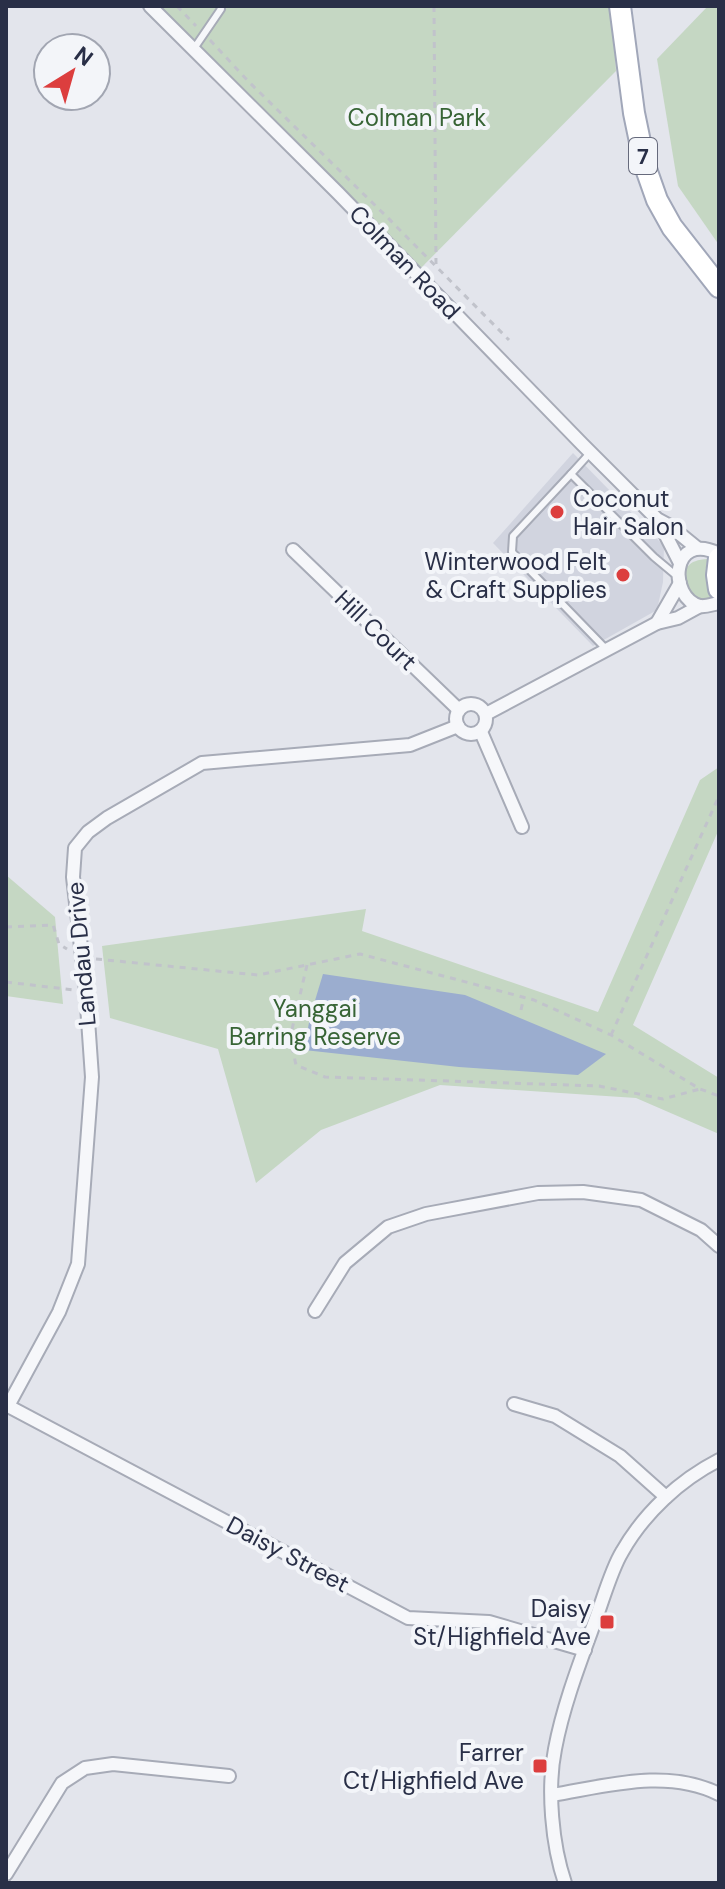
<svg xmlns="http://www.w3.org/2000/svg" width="725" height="1889" viewBox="0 0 725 1889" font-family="'DM Sans',sans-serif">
<rect width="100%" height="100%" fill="#e3e5ec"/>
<!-- built -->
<path fill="#d1d4df" d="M573,453L664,546L663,582L657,610L593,646L493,543Z"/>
<!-- green -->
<g fill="#c5d7c3">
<path d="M150,6H612L616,71L416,273Z"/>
<path d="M708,6H719V245L678,186L657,59Z"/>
<path d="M708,559C703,572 707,584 713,596L706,601L694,597L683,587C684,568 687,560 708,559Z"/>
<path d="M719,767V829L633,1025L719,1078V1134L636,1098L440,1085L321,1130L256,1183L218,1049L110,1018L102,946L366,909L362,931L598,1012L700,780Z"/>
<path d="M6,875L55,917L63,1004L6,996Z"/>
</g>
<!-- water -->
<path fill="#9badcf" d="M323,974L465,995L606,1054L578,1075L459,1067L304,1050L310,1017Z"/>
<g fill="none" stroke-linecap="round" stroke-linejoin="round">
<!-- lane casing -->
<g stroke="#a7abb7" stroke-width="10">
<g id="lane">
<path d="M193,50L221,9L220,6"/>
<path d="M590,453L571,474L654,557L678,577"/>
<path d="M571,474L513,536L512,552L606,649"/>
</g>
</g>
<!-- street casing -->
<g stroke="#a7abb7" stroke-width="16">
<g id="street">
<path d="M150,6L338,193L582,444L657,519L670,526L697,548"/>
<path d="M658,520L680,563"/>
<path d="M293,550L459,710"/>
<path d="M719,554C670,530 668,598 700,606C706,607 713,604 719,603"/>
<path d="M657,623L680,583"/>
<circle cx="471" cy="719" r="15"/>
<path d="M486,714L657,623L678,618L700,606"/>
<path d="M481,732L522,827"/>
<path d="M315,1311L345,1263L388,1227L426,1214L538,1193L583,1192L641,1200L701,1230L719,1246"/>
<path d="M514,1404L555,1416L620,1456L666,1497"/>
<path d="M6,1405L8,1406L59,1312L78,1264L92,1077L86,991L73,877L75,848L88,832L107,818L202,763L410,745L458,726"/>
<path d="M8,1406L408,1618L489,1622L585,1650"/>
<path d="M552,1795C607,1786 666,1768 719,1794"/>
<path d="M6,1874L62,1783L85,1768L113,1764L229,1776"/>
<path d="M565,1883C552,1845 547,1789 555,1749C563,1706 580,1662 595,1621C603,1600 611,1570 622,1552C644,1513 680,1480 719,1460"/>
</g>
</g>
<!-- primary casing -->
<g stroke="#a1a7b9" stroke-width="24">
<g id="primary">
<path d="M620,6L634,113L645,166L657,200L672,227L719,287"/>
<path d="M719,558L717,575L719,589"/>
</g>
</g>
<!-- path -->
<g stroke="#c1c3cb" stroke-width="3" stroke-dasharray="6 6" stroke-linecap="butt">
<path d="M177,6L196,26"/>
<path d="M434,6L436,266"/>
<path d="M210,40L248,81L386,216L509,340"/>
<path d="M6,927L53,925L59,944L67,949"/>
<path d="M96,959L258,975L360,954L534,1000L611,1035L700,1089L719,1096"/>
<path d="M307,965L290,1038L296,1065L325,1077L599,1086L663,1099L700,1089"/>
<path d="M6,982L74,990"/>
<path d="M521,1010L524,997"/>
<path d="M611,1035L719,796"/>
</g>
<!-- lane -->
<use href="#lane" stroke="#f6f7fa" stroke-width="6"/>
<!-- street -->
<use href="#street" stroke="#f6f7fa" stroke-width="12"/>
<!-- primary -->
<use href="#primary" stroke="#fff" stroke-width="20"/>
</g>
<!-- markers -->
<g fill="#dc3e3e" stroke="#f3f5f9" stroke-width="3">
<circle cx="557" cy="512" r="8"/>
<circle cx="623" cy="575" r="8"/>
<rect x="599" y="1614" width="16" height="16" rx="4"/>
<rect x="532" y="1758" width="16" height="16" rx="4"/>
</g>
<g text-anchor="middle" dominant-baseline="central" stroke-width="8" stroke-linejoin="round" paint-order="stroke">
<!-- shield labels -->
<rect fill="#f3f5f9" stroke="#666a7c" stroke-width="2" x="629" y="138" width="28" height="36" rx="6"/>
<g font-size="22" font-weight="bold" fill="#292f47">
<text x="643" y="156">7</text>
</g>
<!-- park labels -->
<g font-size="24" fill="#376435" stroke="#f3f5f9">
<text x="417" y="117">Colman Park</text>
<text x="315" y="1008">Yanggai<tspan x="315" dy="28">Barring Reserve</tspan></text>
</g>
<!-- street labels -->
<g font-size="24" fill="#292f47" stroke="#f3f5f9">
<text transform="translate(405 262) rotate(46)">Colman Road</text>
<text transform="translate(376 630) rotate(44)">Hill Court</text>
<text transform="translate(81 954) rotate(-95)">Landau Drive</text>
<text transform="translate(288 1554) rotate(28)">Daisy Street</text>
</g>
<!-- poi labels -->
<g font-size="24" fill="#292f47" stroke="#f3f5f9" text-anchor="end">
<text x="573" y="498" text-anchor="start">Coconut<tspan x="573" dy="28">Hair Salon</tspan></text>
<text x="607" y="561">Winterwood Felt<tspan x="607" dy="28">&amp; Craft Supplies</tspan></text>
<text x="591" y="1608">Daisy<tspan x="591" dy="28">St/Highfield Ave</tspan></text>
<text x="524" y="1752">Farrer<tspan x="524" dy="28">Ct/Highfield Ave</tspan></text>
</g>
</g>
<!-- border -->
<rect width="725" height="1889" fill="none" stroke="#292f47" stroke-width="16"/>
<!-- north arrow -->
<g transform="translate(72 72) rotate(37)"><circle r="38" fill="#f3f5f9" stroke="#a2a6b2" stroke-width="2"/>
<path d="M0-6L14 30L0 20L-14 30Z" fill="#dc3e3e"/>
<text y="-12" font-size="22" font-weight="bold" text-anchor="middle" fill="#292f47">N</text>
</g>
</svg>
